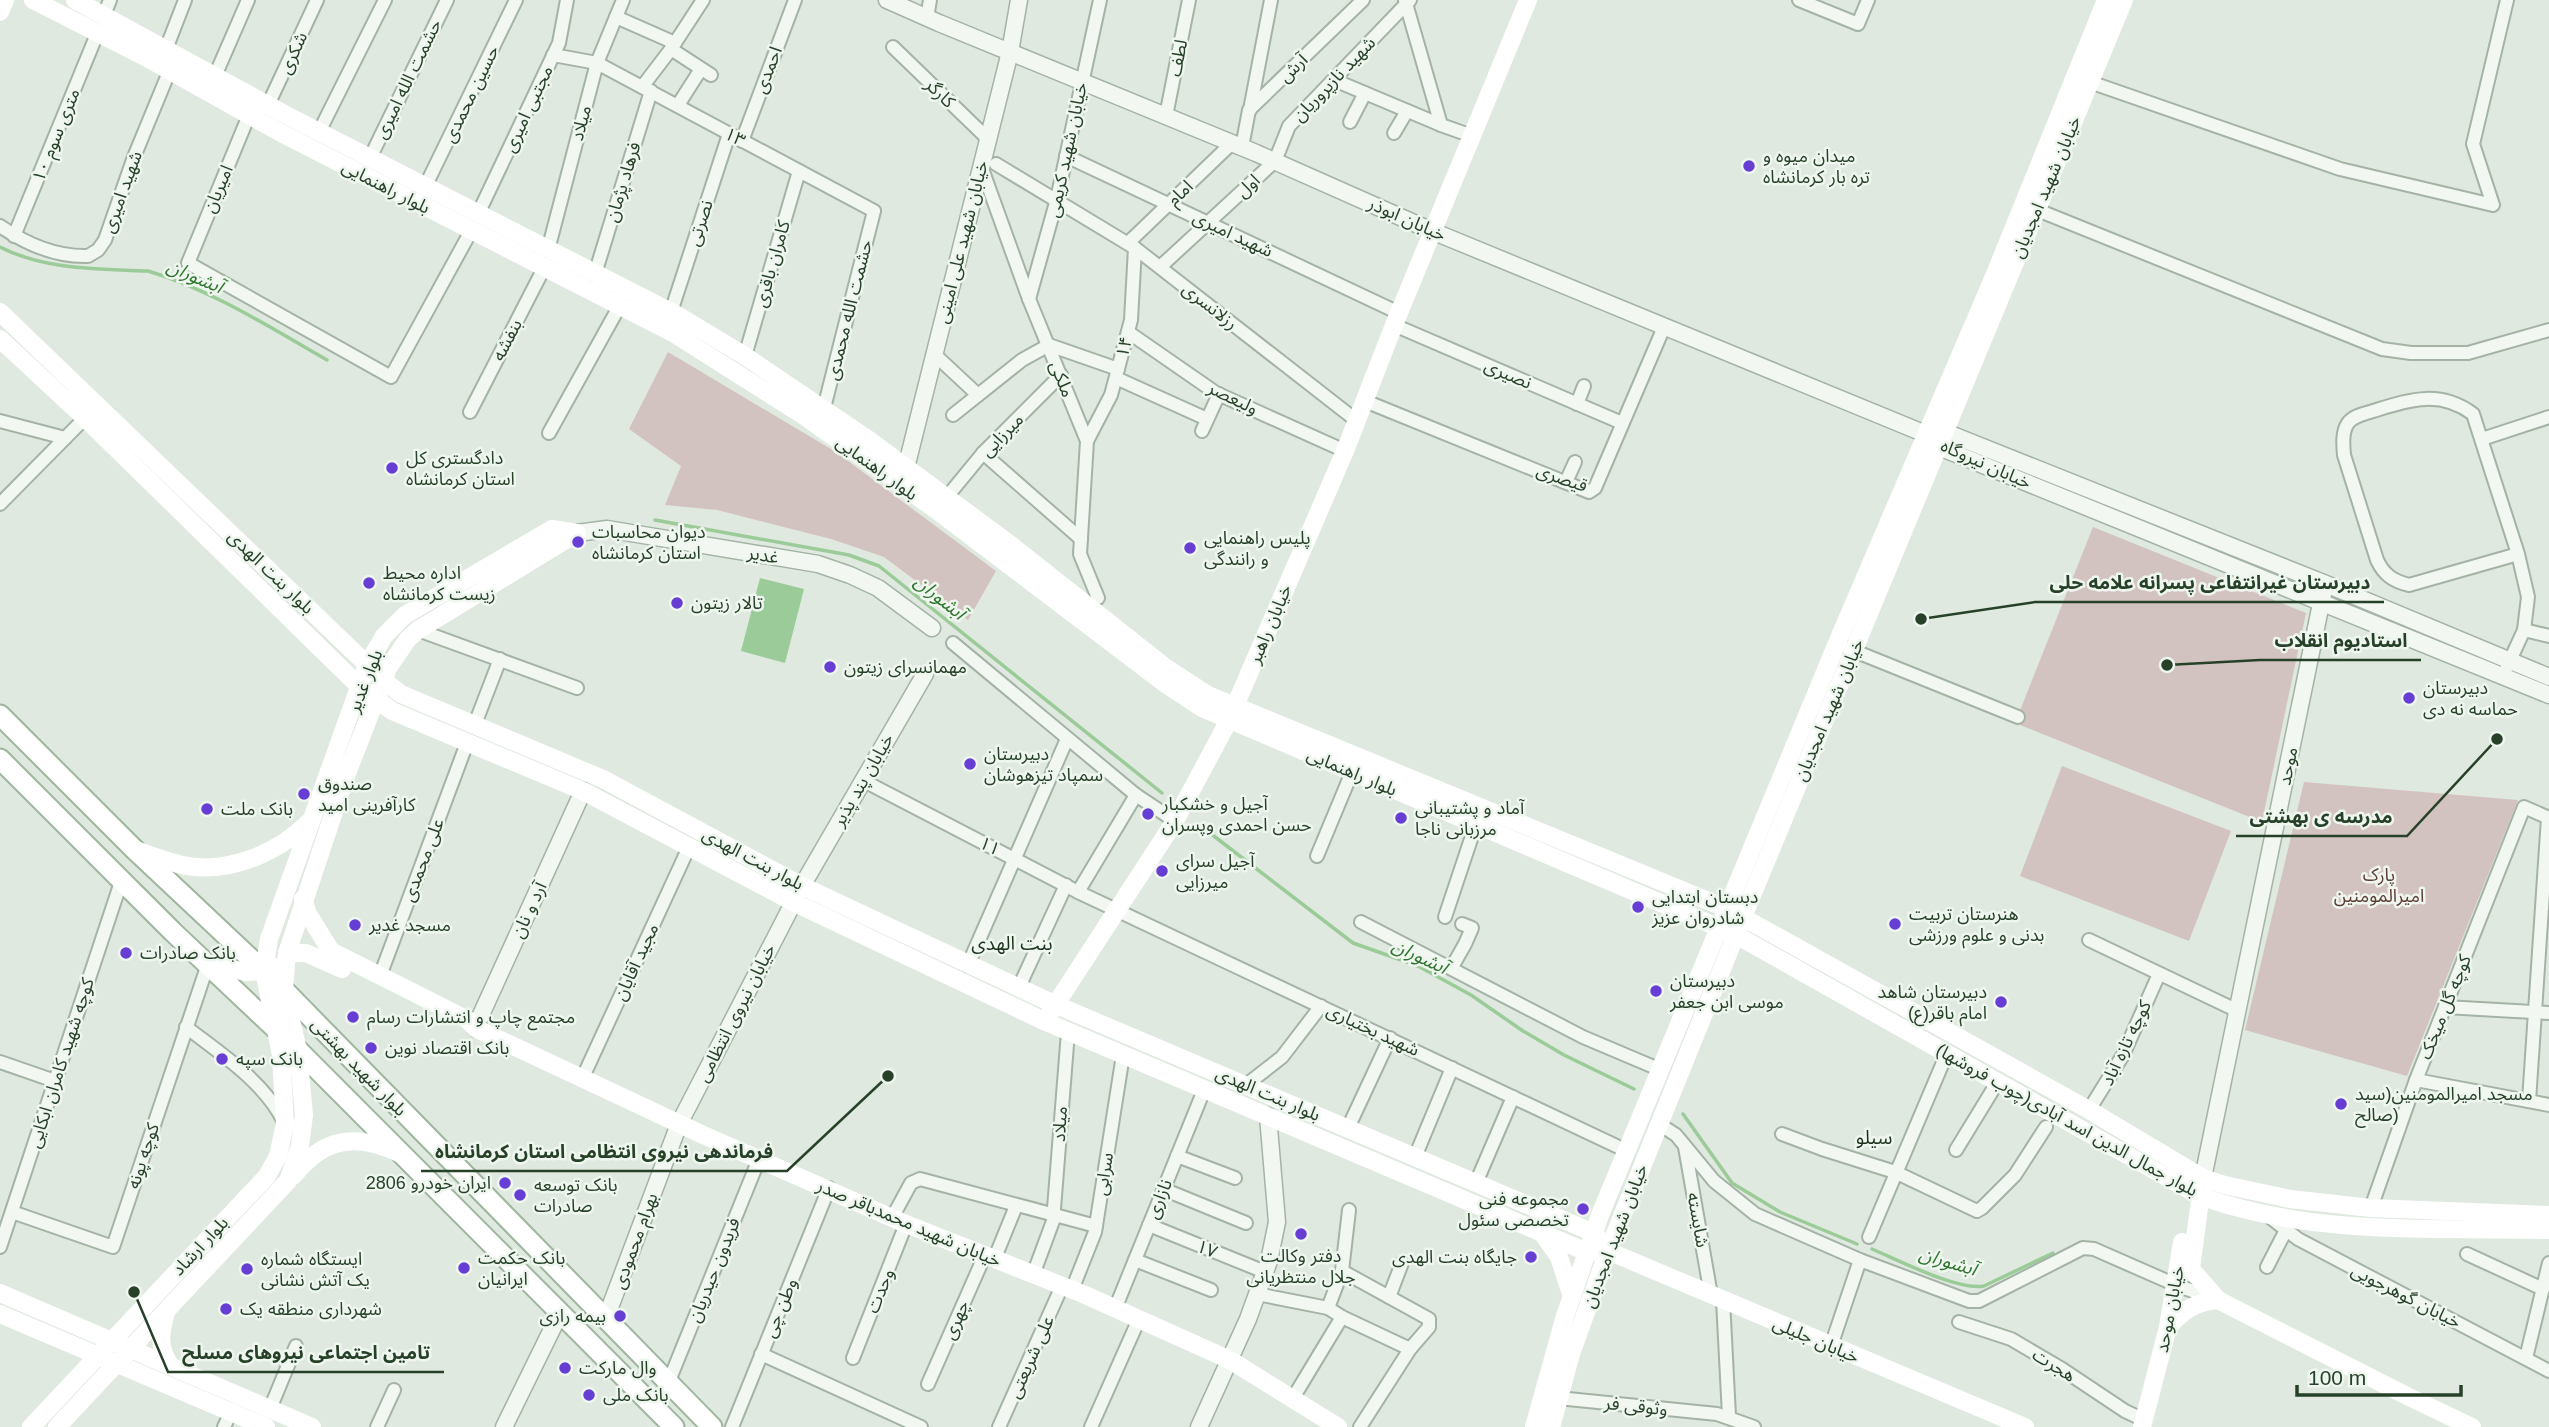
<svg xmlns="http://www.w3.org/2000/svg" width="2549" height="1427" viewBox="0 0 2549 1427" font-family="Helvetica,'Noto Sans Arabic',sans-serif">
<rect width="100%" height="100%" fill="#dfe9df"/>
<!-- green -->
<g fill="#d3c3c0">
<path d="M668,352L836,452L996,571L968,620L884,557L831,539L717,510L665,505L681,466L629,429Z"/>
<path d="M2093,527L2306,613L2262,822L2015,723Z"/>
<path d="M2062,766L2231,831L2189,941L2020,876Z"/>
<path d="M2304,782L2518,800L2407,1076L2245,1030Z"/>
</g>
<!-- water -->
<path fill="#9bcb98" d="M760,578L804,589L785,663L741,651Z"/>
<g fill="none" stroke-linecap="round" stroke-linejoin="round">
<!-- stream -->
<g stroke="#9bcb98" stroke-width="3.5">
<path d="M0,247C45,270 98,269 148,271C210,289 271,328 327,360"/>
<path d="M655,520L849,555L879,566L1162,793"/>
<path d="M1206,830L1353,943L1418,966L1471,995L1523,1031L1564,1055L1634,1089"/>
<path d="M1683,1114L1732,1183L1780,1212L1857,1244"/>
<path d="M1872,1249C1898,1260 1958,1291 1984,1286L2053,1253"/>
</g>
<!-- minor casing -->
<g stroke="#a4b3a5" stroke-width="16">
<g id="minor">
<path d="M703,0L671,49L711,75"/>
<path d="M1405,0L1441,125L1472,136"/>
<path d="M1799,0L1858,24L1868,0"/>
<path d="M104,15L110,0"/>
<path d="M616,17L675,43"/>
<path d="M927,18L930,0"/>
<path d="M893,47L988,139"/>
<path d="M166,49L185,0"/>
<path d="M553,55L597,63L874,211L824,408"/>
<path d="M215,76L248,0"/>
<path d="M1334,80L1441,125"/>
<path d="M2084,80L2340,169L2493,205L2473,144L2507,0"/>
<path d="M642,87L671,49"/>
<path d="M268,105L317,0"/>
<path d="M678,105L701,69"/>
<path d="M1250,110L1271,0"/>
<path d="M249,115L188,263L391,377L471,231"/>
<path d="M1166,116L1189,0"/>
<path d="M1350,122L1365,93"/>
<path d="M319,132L385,0"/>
<path d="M1394,133L1407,111"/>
<path d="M742,141L795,0"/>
<path d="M1242,147L1249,110L1363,0"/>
<path d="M1066,156L1399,313"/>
<path d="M370,158L447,0"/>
<path d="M996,164L1135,248L1357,421"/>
<path d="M981,166L1029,299L1087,441L1080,554L1098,598"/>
<path d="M425,187L516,0"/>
<path d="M2030,207L2382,349L2411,353H2468L2549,330"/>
<path d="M478,214L559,43L567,0"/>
<path d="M0,226C26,244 56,257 88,256L98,250L105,240L134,157L169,72"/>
<path d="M14,236L97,34"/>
<path d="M1128,243L1232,143"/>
<path d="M548,250L597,63L623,0"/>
<path d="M1160,267L1275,161L1289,126L1410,0"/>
<path d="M595,274L651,91"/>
<path d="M1029,299L1057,199L1100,0"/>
<path d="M671,312L729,134"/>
<path d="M1394,325L1622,423"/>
<path d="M1128,332L1216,393L1345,451"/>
<path d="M934,354L978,395"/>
<path d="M745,356L799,171"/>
<path d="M1116,378L1207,419"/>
<path d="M1365,401L1589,492L1595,488L1664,327"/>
<path d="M1577,404L1584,386"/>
<path d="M470,412L544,268"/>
<path d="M953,415L1022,360L1049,345L1118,369"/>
<path d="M0,421L65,438"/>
<path d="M1202,431L1219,394"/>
<path d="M549,433L619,307"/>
<path d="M2482,439L2549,417"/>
<path d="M1087,441L1111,395L1131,320L1135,248"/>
<path d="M983,453L1081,539"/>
<path d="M1566,482L1575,462"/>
<path d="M946,498L983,453L1061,375"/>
<path d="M0,504L85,418"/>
<path d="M418,630L577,688"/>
<path d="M2524,630L2549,636"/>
<path d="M953,643L1136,795L1175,821"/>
<path d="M1847,648L2018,717"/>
<path d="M2507,667L2524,630L2528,597L2518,554L2473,414C2439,389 2409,400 2373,411C2365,414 2354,415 2348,423C2342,432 2343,444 2344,455L2377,560C2384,575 2393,581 2409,585L2518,554"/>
<path d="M475,724L500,659"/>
<path d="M862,780L1078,892L1627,1151"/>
<path d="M1317,856L1352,772"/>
<path d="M1078,892L1136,795"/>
<path d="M1445,917L1476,824"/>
<path d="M1361,922L1583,1037L1661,1070"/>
<path d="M2089,940L2238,1011"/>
<path d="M968,965L1067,739"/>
<path d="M1452,967L1465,944L1472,928L1462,924"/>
<path d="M380,976L467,743"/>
<path d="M1019,987L1066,885"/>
<path d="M2445,1007L2549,1013"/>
<path d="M186,1027C220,1053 263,1081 283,1120"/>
<path d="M0,1062L55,1081"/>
<path d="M583,1077L689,847"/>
<path d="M2416,1080L2549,1105"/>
<path d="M1246,1085L1282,1057L1321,1006"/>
<path d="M2529,1101L2548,818"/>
<path d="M2089,1110L2123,1055L2159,974"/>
<path d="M1659,1124L1676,1135L1714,1181L1755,1214L1860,1260L1969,1301H1979L2083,1248L2094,1249L2176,1285L2215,1299"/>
<path d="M1348,1128L1390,1038"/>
<path d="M1782,1134L1822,1149L1895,1172L1977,1211L1982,1208L2015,1175L2046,1127"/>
<path d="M1685,1147L1711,1295"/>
<path d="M1956,1150L1997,1083"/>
<path d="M1177,1156L1235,1178"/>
<path d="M1415,1157L1452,1068"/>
<path d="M1476,1183L1513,1097"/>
<path d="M1163,1189L1246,1223"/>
<path d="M2371,1208L2416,1080L2524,807L2549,818"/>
<path d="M12,1212L113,1247L208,964"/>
<path d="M2267,1215L2298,1239L2549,1371"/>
<path d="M892,1218L911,1183L920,1179L1096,1226"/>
<path d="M1149,1225L1265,1272"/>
<path d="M1869,1237L1947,1053"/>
<path d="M0,1247L122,879"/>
<path d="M2467,1254L2543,1289"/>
<path d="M994,1260L1016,1206"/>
<path d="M1135,1260L1211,1290"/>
<path d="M2267,1267L2286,1230"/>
<path d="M1342,1271L1429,1319V1327L1410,1349L1360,1427"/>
<path d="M1033,1275L1053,1221L1068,1032"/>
<path d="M1072,1290L1095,1232L1123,1055"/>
<path d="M1257,1294L1328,1308L1342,1317L1410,1349"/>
<path d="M1389,1297L1402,1263"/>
<path d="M1723,1300L1729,1416"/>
<path d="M1328,1308L1342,1271L1349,1210"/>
<path d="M1115,1309L1204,1090"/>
<path d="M1959,1322L2011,1339L2062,1369L2125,1411L2144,1420"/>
<path d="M1831,1346L1860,1260"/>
<path d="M761,1354L921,1427"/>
<path d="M853,1358L906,1224"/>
<path d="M2526,1358L2549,1263"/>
<path d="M669,1381L759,1159"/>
<path d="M928,1384L984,1257"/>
<path d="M1293,1398L1342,1317"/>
<path d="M1558,1398L1717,1414L1754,1427"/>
<path d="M270,1409L296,1346"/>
<path d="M224,1427L231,1412"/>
<path d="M377,1427L394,1390"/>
<path d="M732,1427L829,1188"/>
<path d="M999,1427L1062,1286"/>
<path d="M1091,1427L1139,1319"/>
</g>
</g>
<!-- tertiary casing -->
<g stroke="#a4b3a5" stroke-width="19">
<g id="tertiary">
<path d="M887,0L939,23L1256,153L1432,231L1928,435L1939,447L2549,695"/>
<path d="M1934,434L1945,432L2326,584L2549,677"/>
<path d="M901,476L906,468L1010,52L1019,0"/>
<path d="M577,533L607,529L818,564L850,575L878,588L932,628"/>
<path d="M475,1028L583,791"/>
<path d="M2203,1178L2323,594"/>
<path d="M606,1318L679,1124L802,886L925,674"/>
<path d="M504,1427L560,1313"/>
<path d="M1199,1427L1248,1319L1269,1261L1277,1222L1268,1116"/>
</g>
</g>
<!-- primary casing -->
<g stroke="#9eb59e" stroke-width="23">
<g id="primary">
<path d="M0,715L134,849L284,990L712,1427"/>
<path d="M0,759L173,932L298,1050L674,1427"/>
</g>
</g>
<!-- minor -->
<use href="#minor" stroke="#f2f7f2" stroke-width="12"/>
<!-- tertiary -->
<use href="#tertiary" stroke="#f2f7f2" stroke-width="16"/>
<!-- secondary -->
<g stroke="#fff" stroke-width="18">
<path d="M33,0L145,57L281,133L673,333L804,416L939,512L1167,685L1202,708L1736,935L2200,1196C2311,1236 2433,1228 2549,1230"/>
<path d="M75,0L288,116L677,315L745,356L869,440L1011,545L1165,667L1208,695L1728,909L2089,1110L2203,1178L2225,1185L2290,1199L2371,1208L2549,1215"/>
<path d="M0,12L5,0"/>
<path d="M0,312L384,681L401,694L603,779L802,886L1054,1004L1594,1233L1608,1251"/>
<path d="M0,339L85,418L360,687L392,711L583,791L793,902L1046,1022L1587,1252L1608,1251L2025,1427"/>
<path d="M136,850C153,856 170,863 188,866C232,873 279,852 310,821"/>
<path d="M303,899L308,914L331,951L468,1020L475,1028L701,1134L906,1224L1083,1294L1230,1360L1338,1427"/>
<path d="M287,953H306L342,969"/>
<path d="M208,964L246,972L264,971L271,965"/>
<path d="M1050,1013L1175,821L1229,720L1345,451L1394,325L1528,0"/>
<path d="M293,1176C300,1168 308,1159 317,1153C343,1134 375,1141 401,1154"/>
<path d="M2202,1185L2191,1269L2218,1300L2407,1396L2472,1427"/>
<path d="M1543,1234L1559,1257L1572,1297"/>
<path d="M0,1293L312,1427"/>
<path d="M166,1313C160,1333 158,1347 170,1365"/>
<path d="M0,1314L266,1427"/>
<path d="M2168,1327C2184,1310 2195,1302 2218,1300"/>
<path d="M31,1427L267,1176L278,1156L285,1124L281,1055L264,971L269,939L367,665L384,636L405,615L552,529L577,533"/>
<path d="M57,1427L288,1181L300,1146L304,1115L298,1050L284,990L287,953L346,776L388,668L408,639L418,630L577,533"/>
<path d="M1534,1427L1565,1316L1600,1215L1837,643L1995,274L2106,0"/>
<path d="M1551,1427L1571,1354L1608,1251L1743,917L2124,0"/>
<path d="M2142,1427L2168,1327L2182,1242"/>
</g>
<!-- primary -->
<use href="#primary" stroke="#fff" stroke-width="19"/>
</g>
<!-- markers -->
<g fill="#673ed4" stroke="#eff6ef" stroke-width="2.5">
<circle cx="1749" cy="166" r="7"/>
<circle cx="392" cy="468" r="7"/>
<circle cx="578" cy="542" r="7"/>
<circle cx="1190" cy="548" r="7"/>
<circle cx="369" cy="583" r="7"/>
<circle cx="677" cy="603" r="7"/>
<circle cx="830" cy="667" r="7"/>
<circle cx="2409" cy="698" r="7"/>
<circle cx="970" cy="764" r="7"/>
<circle cx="304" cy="794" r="7"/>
<circle cx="207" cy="809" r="7"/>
<circle cx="1148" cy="814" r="7"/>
<circle cx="1401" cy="818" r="7"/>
<circle cx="1162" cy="871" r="7"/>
<circle cx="1638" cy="907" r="7"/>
<circle cx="1895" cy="924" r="7"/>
<circle cx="355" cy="925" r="7"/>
<circle cx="126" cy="953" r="7"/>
<circle cx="1656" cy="991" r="7"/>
<circle cx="2001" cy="1002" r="7"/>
<circle cx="353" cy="1017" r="7"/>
<circle cx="371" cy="1048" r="7"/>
<circle cx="222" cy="1059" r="7"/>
<circle cx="2341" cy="1104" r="7"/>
<circle cx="505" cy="1183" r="7"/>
<circle cx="520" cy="1195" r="7"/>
<circle cx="1583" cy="1209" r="7"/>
<circle cx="1301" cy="1234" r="7"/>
<circle cx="1531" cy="1257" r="7"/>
<circle cx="464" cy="1268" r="7"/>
<circle cx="247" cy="1269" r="7"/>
<circle cx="226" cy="1309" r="7"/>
<circle cx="620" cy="1316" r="7"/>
<circle cx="565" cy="1368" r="7"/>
<circle cx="589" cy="1395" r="7"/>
</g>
<g text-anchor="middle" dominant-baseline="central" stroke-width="5" stroke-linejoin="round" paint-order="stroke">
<!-- street labels -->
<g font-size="18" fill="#274129" stroke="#eff6ef">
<text transform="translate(293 53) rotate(-65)">شکری</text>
<text transform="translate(1178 58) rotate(-79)">لطف</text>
<text transform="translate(1293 68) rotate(-44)">آرش</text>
<text transform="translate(768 70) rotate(-69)">احمدی</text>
<text transform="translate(408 79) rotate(-64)">حشمت الله امیری</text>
<text transform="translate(1334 79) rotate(-46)">شهید نازپروریان</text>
<text transform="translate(940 93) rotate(44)">کارگر</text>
<text transform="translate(471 94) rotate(-64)">حسین محمدی</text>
<text transform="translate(528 109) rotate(-65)">مجتبی امیری</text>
<text transform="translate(581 123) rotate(-75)">میلاد</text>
<text transform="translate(56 135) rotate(-68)">۱۰ متری سوم</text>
<text transform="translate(735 137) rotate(28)">۱۳</text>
<text transform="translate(1067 150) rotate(-78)">خیابان شهید کریمی</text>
<text transform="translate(623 182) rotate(-73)">فرهاد پژمان</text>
<text transform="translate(1248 186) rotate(-43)">اول</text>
<text transform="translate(386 187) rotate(27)">بلوار راهنمایی</text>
<text transform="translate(2046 187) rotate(-67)">خیابان شهید امجدیان</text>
<text transform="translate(218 189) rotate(-67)">امیریان</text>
<text transform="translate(122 192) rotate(-70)">شهید امیری</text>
<text transform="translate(1180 193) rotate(-44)">امام</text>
<text transform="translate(1407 219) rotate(24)">خیابان ابوذر</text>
<text transform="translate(700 223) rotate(-72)">نصرتی</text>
<text transform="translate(1233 234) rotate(25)">شهید امیری</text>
<text transform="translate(962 242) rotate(-76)">خیابان شهید علی امینی</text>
<text transform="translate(772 264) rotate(-74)">کامران باقری</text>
<text transform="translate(1210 306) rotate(38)">رزلانسری</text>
<text transform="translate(849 310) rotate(-76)">حشمت الله محمدی</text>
<text transform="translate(507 340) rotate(-63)">بنفشه</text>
<text transform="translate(1124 347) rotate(-75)">۱۴</text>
<text transform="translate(1508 374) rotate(23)">نصیری</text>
<text transform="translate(1062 379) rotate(68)">ملکی</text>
<text transform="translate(1233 398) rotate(26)">ولیعصر</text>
<text transform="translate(1002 435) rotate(-46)">میرزایی</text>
<text transform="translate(1986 464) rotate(24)">خیابان نیروگاه</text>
<text transform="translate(877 468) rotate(36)">بلوار راهنمایی</text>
<text transform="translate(1562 478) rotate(19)">قیصری</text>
<text transform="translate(763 555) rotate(10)">غدیر</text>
<text transform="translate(271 572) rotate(44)">بلوار بنت الهدی</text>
<text transform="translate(1270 624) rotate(-67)">خیابان راهبر</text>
<text transform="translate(365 681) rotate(-68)">بلوار غدیر</text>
<text transform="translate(1829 710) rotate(-67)">خیابان شهید امجدیان</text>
<text transform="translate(2288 766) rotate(-78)">موحد</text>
<text transform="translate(1352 772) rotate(23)">بلوار راهنمایی</text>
<text transform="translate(863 780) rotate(-60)">خیابان پند پذیر</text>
<text transform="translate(990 846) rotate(27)">۱۱</text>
<text transform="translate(753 859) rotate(28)">بلوار بنت الهدی</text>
<text transform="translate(423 860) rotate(-69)">علی محمدی</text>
<text transform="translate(529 910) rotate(-65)">آرد و نان</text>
<text transform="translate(636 962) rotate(-65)">مجید آقایان</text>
<text transform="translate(2445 1007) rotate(-68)">کوچه گل میخک</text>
<text transform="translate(736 1013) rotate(-63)">خیابان نیروی انتظامی</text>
<text transform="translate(1373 1030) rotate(25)">شهید بختیاری</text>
<text transform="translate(2126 1043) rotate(-64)">کوچه تازه آباد</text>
<text transform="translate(61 1063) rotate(-72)">کوچه شهید کامران ابکایی</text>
<text transform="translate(359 1067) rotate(46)">بلوار شهید بهشتی</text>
<text transform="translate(1268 1094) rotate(23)">بلوار بنت الهدی</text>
<text transform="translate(2067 1120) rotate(29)">بلوار جمال الدین اسد آبادی(چوب فروشها)</text>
<text transform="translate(1060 1124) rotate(-86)">میلاد</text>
<text transform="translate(143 1156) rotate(-72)">کوچه پونه</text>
<text transform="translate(1104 1174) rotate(-81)">سرابی</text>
<text transform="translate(1159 1199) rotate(-68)">نازاری</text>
<text transform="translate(1698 1220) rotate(80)">شایسته</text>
<text transform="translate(909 1223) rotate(23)">خیابان شهید محمدباقر صدر</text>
<text transform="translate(1615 1236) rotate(-69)">خیابان شهید امجدیان</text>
<text transform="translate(635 1241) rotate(-70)">بهرام محمودی</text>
<text transform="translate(200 1246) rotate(-47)">بلوار ارشاد</text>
<text transform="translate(1207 1249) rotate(22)">۱۷</text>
<text transform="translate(714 1270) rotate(-68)">فریدون حیدریان</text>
<text transform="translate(880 1291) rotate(-68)">وحدت</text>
<text transform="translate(2406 1296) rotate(27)">خیابان گوهرجویی</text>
<text transform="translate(780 1308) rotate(-68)">وطن چی</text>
<text transform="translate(2170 1309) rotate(-79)">خیابان موحد</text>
<text transform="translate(956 1320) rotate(-67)">چهری</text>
<text transform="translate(1816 1340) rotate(23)">خیابان جلیلی</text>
<text transform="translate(1031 1357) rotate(-66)">علی شریعتی</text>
<text transform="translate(2054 1365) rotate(32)">هجرت</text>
<text transform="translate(1636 1406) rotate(6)">وثوقی فر</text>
</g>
<!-- poi labels -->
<g font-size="18" fill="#274129" stroke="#eff6ef" text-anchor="start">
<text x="1763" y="156">میدان میوه و<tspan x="1763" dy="21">تره بار کرمانشاه</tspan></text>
<text x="406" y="458">دادگستری کل<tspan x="406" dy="21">استان کرمانشاه</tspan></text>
<text x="592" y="532">دیوان محاسبات<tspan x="592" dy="21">استان کرمانشاه</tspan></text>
<text x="1204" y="538">پلیس راهنمایی<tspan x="1204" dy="21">و رانندگی</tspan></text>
<text x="383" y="573">اداره محیط<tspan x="383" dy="21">زیست کرمانشاه</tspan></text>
<text x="691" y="603">تالار زیتون</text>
<text x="844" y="667">مهمانسرای زیتون</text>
<text x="2423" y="688">دبیرستان<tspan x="2423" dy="21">حماسه نه دی</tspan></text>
<text x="984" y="754">دبیرستان<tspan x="984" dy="21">سمپاد تیزهوشان</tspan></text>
<text x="318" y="784">صندوق<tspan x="318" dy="21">کارآفرینی امید</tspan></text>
<text x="1162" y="804">آجیل و خشکبار<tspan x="1162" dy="21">حسن احمدی وپسران</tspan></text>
<text x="1415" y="808">آماد و پشتیبانی<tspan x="1415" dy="21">مرزبانی ناجا</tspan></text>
<text x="221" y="809">بانک ملت</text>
<text x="1176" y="861">آجیل سرای<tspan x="1176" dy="21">میرزایی</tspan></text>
<text x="1652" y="897">دبستان ابتدایی<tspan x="1652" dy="21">شادروان عزیز</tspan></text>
<text x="1909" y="914">هنرستان تربیت<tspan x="1909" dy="21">بدنی و علوم ورزشی</tspan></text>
<text x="369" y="925">مسجد غدیر</text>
<text x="140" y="953">بانک صادرات</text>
<text x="1670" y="981">دبیرستان<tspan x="1670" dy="21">موسی ابن جعفر</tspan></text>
<text x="1987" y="992" text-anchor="end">دبیرستان شاهد<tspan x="1987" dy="21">امام باقر(ع)</tspan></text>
<text x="367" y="1017">مجتمع چاپ و انتشارات رسام</text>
<text x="385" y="1048">بانک اقتصاد نوین</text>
<text x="236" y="1059">بانک سپه</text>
<text x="2355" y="1094">مسجد امیرالمومنین(سید<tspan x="2355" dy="21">صالح)</tspan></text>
<text x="491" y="1183" text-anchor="end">ایران خودرو 2806</text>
<text x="534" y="1185">بانک توسعه<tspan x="534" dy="21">صادرات</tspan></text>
<text x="1569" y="1199" text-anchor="end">مجموعه فنی<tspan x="1569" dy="21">تخصصی سئول</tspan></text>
<text x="1301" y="1256" text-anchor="middle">دفتر وکالت<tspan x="1301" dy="21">جلال منتظریانی</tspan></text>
<text x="1517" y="1257" text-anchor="end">جایگاه بنت الهدی</text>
<text x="478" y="1258">بانک حکمت<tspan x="478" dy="21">ایرانیان</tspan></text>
<text x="261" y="1259">ایستگاه شماره<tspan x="261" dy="21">یک آتش نشانی</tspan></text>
<text x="240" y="1309">شهرداری منطقه یک</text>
<text x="606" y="1316" text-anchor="end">بیمه رازی</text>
<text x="579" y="1368">وال مارکت</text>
<text x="603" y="1395">بانک ملی</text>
</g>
<!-- park labels -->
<g font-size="18" fill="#5d3e34" stroke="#eff6ef">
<text x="2379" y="875">پارک<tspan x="2379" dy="21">امیرالمومنین</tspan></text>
</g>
<!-- water labels -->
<g font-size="19" font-style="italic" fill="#317630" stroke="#eff6ef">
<text transform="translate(195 276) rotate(23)">آبشوران</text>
<text transform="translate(940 597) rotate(39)">آبشوران</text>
<text transform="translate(1420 956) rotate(25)">آبشوران</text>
<text transform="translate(1948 1261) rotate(17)">آبشوران</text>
</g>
<!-- neighbourhood labels -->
<g font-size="19" fill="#1a311c" stroke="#eff6ef">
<text x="1012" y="943">بنت الهدی</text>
<text x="1874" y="1137">سیلو</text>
</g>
</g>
<!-- callouts -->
<path fill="none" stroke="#274129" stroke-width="2.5" d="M1921 619L2035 602H2384M2167 665L2260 660H2421M2497 739L2407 836H2236M888 1076L787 1171H421M134 1292L168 1372H444"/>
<g fill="#274129" stroke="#eff6ef" stroke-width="2.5">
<circle cx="1921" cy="619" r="7"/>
<circle cx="2167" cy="665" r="7"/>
<circle cx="2497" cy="739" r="7"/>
<circle cx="888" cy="1076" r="7"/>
<circle cx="134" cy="1292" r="7"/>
</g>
<g font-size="19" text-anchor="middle" font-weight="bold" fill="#274129" stroke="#eff6ef" stroke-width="5" stroke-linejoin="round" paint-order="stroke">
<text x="2210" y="589">دبیرستان غیرانتفاعی پسرانه علامه حلی</text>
<text x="2341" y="647">استادیوم انقلاب</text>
<text x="2321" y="823">مدرسه ی بهشتی</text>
<text x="604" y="1158">فرماندهی نیروی انتظامی استان کرمانشاه</text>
<text x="306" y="1359">تامین اجتماعی نیروهای مسلح</text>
</g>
<!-- scale -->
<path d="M2297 1385v10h164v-10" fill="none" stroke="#274129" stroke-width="3.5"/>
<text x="2308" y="1385" font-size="21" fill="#274129" stroke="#eff6ef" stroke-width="5" paint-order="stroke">100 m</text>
</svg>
